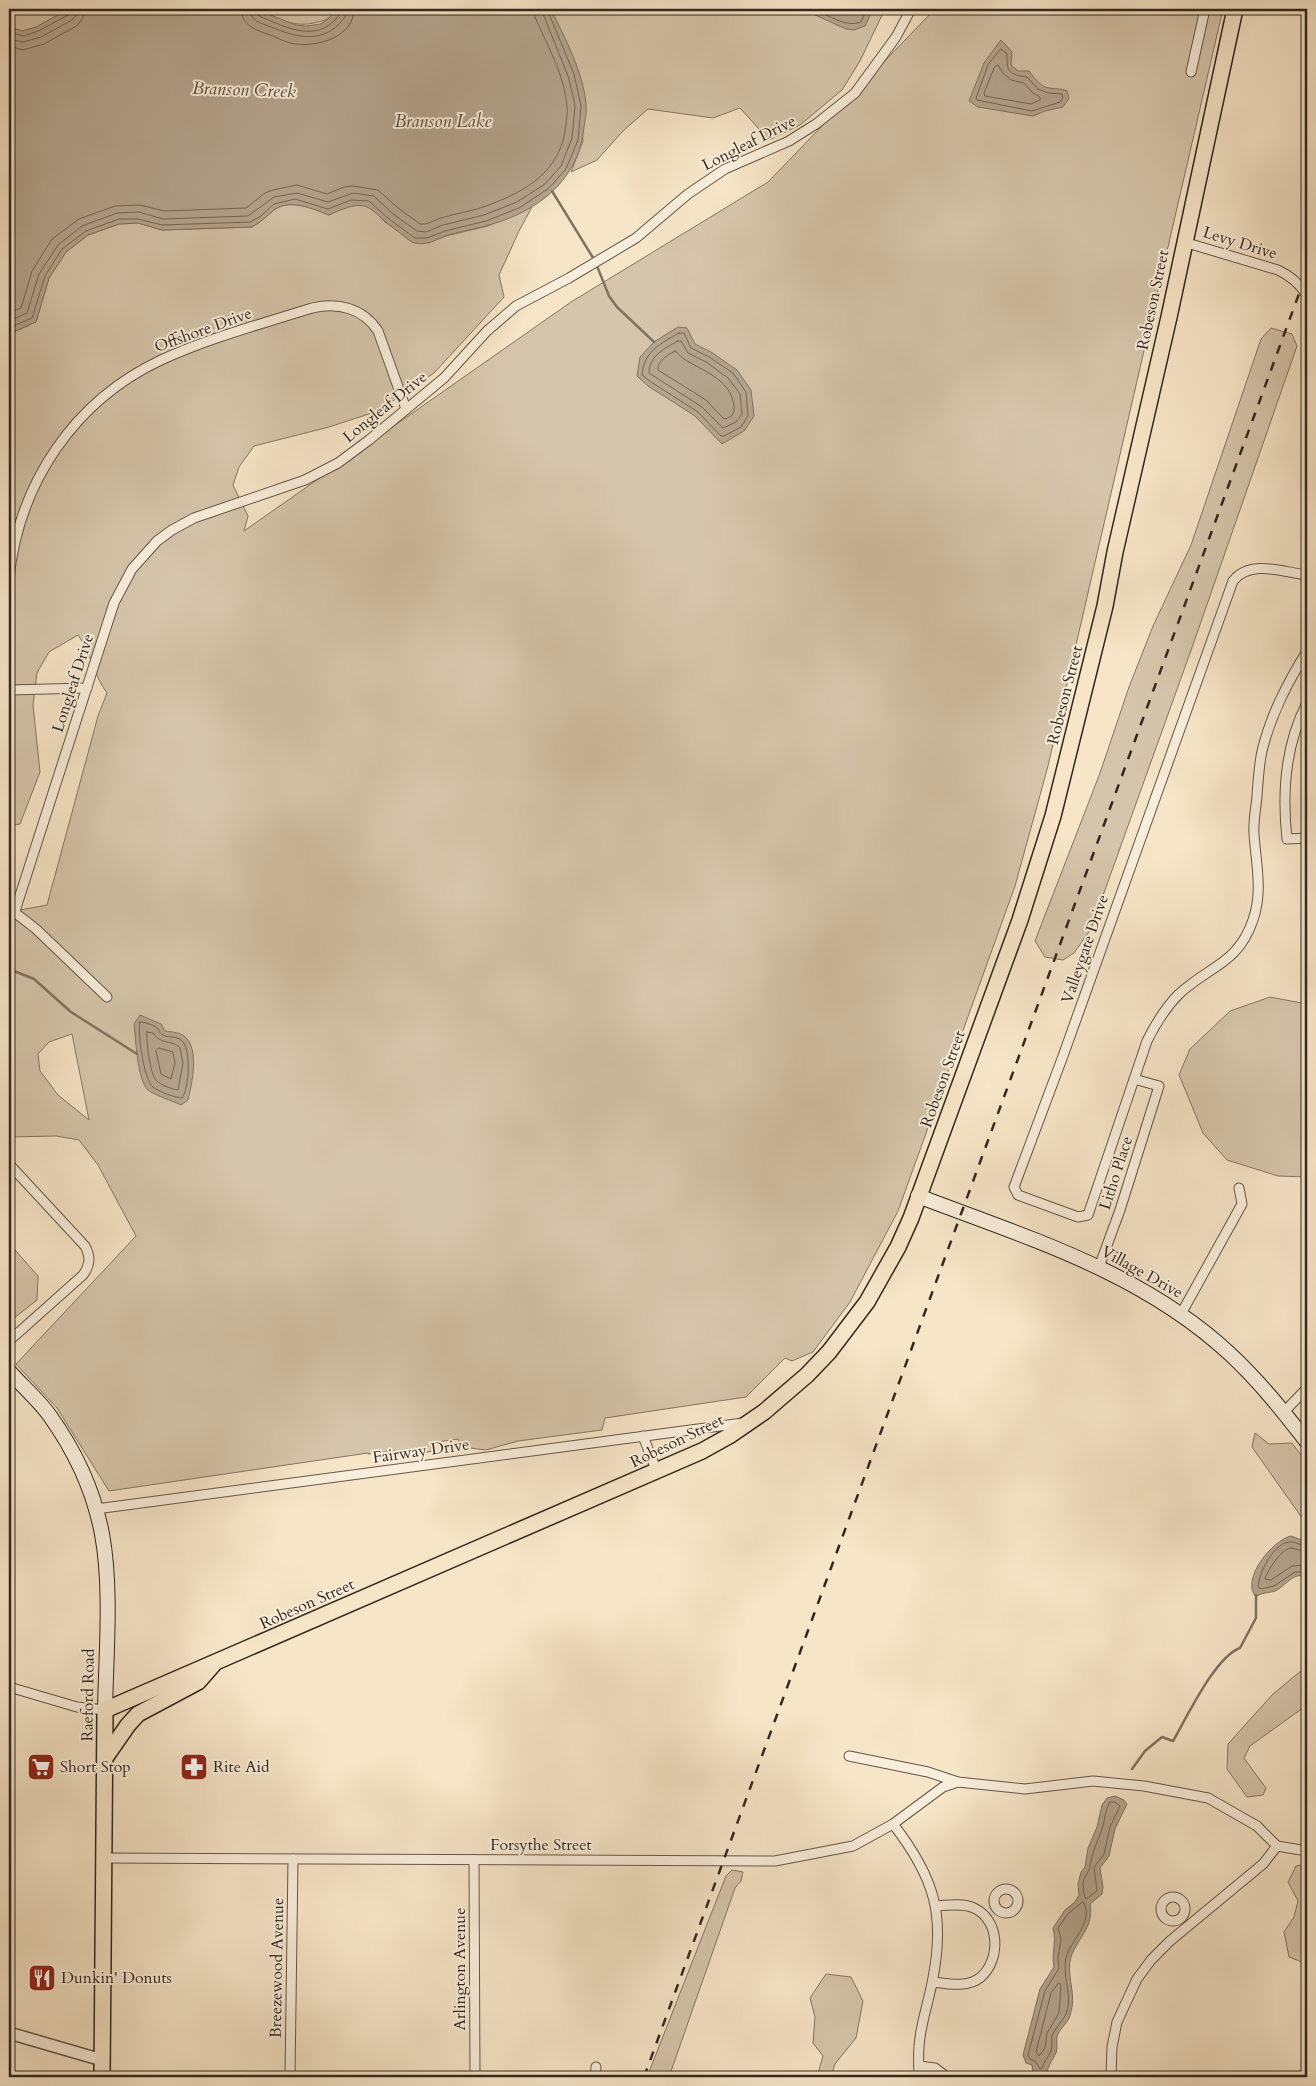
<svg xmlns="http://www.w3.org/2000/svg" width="1316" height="2086" viewBox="0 0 1316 2086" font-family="Cardo,serif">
<rect width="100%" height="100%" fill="#f6e5c7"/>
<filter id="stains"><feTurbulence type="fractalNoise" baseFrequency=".004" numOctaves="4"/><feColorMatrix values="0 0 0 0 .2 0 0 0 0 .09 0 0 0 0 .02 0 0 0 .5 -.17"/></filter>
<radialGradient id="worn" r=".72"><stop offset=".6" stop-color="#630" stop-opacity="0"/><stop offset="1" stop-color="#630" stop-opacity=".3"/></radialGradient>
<!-- green -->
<g fill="#d5c5aa" stroke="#847664" fill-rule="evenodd">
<path d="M9,9H69L36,27L22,31L9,27Z"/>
<path d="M255,9H337C332,17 327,20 318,22C294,29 277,18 255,9Z"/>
<path d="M551,9H885L860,61L842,90L800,125L769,140L740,108L713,118L648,109L623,131L597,160L571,172L583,141L578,72Z"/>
<path d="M935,9H1223L1048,766L1015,886L898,1211L850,1302L813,1352L792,1361L785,1358L746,1397L605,1418L602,1430L518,1441L486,1450L462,1447L458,1439L430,1443L432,1451L424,1453L419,1448L368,1454V1453L109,1491L57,1408L16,1364L136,1236L98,1165L79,1140L56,1136L9,1137V912L47,905L98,716L107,693C94,676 91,653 78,635L49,652L37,673L33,705L40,772L20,824L9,826V334L36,322L49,278L66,252L88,235L119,224L138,223L162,230L252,227C261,222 266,216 274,210C290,198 313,209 329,215L351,204L369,206L386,223L428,243L446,236L488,226L533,205L519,231L499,275L504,297L434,373L378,411L329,427L254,446L239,467L233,485L248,516L244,531L571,302L768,182ZM72,1034L89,1120L58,1095L40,1071L38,1054L49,1042Z"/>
<path d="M1271,328L1292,334L1297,346L1194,642L1091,929L1074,953L1063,960L1045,957L1035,941L1100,773L1129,687L1153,626L1191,545L1261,339Z"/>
<path d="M1270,997L1307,1004V1177L1278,1176L1227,1160L1203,1133L1179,1075L1190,1049L1230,1011Z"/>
<path d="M9,1243L38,1276L37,1300L9,1322Z"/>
<path d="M1255,1433L1269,1444L1292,1443L1307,1463V1525L1252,1447Z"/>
<path d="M1307,1666V1705L1250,1746L1244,1758L1266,1788L1263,1795L1247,1797L1227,1769L1228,1744L1273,1694Z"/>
<path d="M1307,1864V1964L1289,1957L1284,1932L1294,1917L1298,1901L1288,1882L1296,1866Z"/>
<path d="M732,1870L743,1872L741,1881L735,1888L669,2077H647L726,1876Z"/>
<path d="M826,1974L851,1977L863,2001L856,2038L835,2064L831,2077H817L823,2056L813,2043L815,2017L810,1998Z"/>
</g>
<!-- water -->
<g fill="#b4a58e" stroke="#807362">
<path d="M69,9H255L296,25L306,26L320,24L327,20L337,9H551C565,39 583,71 586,104C587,112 585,120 584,127C579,183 533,215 481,227C470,230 458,232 448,235C436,239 428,246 415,243C410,242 404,236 400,233C366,209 372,195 329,215C313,209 290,198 274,210C267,216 261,222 252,227L162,230L138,223L119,224L88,235L66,252L49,278L36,322L9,334V27L23,31L36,27Z"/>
<path d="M802,9H873L865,26L854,30L846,29Z"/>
<path d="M1001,40L1012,52L1011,65L1018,71H1029C1035,78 1040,87 1049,88C1055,89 1060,88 1067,91L1069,98L1063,107L1045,111L1033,116L978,107L969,101L984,63Z"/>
<path d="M678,327L687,328L695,344L711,352L737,370L751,390L754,416L744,431L722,444L695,416L648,386L637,376L640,357L654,342Z"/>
<path d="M140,1015L161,1024L165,1031C171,1032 179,1032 184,1036C200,1048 192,1084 188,1100L181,1105C173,1101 154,1095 148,1090C137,1079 136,1040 134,1024Z"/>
<path d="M1291,1536L1307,1542V1577C1293,1571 1286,1586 1275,1591C1269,1593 1262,1592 1256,1597C1240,1579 1273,1540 1291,1536Z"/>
<path d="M1115,1796L1124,1800L1127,1804L1115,1829L1109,1856L1100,1868L1103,1887L1102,1894L1090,1904C1094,1928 1078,1937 1071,1957C1066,1973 1075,1990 1072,2007C1071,2010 1071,2015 1069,2018C1066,2025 1059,2029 1057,2037C1056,2042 1058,2048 1056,2053C1052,2061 1047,2067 1046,2077H1030L1033,2072L1032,2065L1026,2063L1023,2055L1040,1989L1054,1967C1051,1952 1057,1943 1053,1928L1065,1910L1075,1902L1079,1895L1078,1884L1081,1872L1085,1867L1088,1848L1097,1827L1102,1805L1107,1798Z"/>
</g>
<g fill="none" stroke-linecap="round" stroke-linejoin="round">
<!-- shore -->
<g stroke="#746656" stroke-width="1">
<path d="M241,9C242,26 256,30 270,35C278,38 287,43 295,44C318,47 354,37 354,9"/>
<path d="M249,9C250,21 261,23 271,27C293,36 318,44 338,25C343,20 347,16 347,9"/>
<path d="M255,9L259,16C281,25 311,42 333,22C337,18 340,15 341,9"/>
<path d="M814,9C828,15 846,28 861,22L867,9"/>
<path d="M9,32L24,36L38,31L68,15L70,9"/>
<path d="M9,39L23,42L41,37L72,20L76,15L77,9"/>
<path d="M9,46L23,50L44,44L78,25L83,17L84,9"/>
<path d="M1001,49L1007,54C1006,72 1010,75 1027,77L1038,89L1048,93L1062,94L1063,97L1060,102L1032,111L977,100L976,98L988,65Z"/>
<path d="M998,65L1003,73L1011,80L1024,83L1033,93L1040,97V100L1031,104L985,96L984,93L994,68Z"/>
<path d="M9,313L21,308L32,271L52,239L79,219L115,206L140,205L164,211L246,208L265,193L273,190L297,185L327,194L344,187L353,186L378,190L398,208L420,224C428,225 434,220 441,218C457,213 474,211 489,205C528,190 561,171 566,125C566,119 568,113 567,107C565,76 547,45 535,17L533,9"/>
<path d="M9,321L27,313L39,274L58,245L82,226L117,213L139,212L163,219L248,216L274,197L297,193L328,202L353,193L374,196L393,214L417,231L426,232L443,225L484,215L517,202L545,184L561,166L572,138L575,106L572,92L568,76L541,9"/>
<path d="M9,328L32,318L45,276L62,249L86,231L119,219H138L162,225L250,222L261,216L274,204L295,199L328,209L351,200L369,201L389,219L415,238H427L445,231L486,221L519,208L549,188L566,169L578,140L581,106L574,74L547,9"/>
<path d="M679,333H684L691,348L709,357L733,373L746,392L748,416L741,427L724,436H721L698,412L651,382L642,375C644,351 660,344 679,333Z"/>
<path d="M678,341H681L688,353L706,362L728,378L740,394L742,414L736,422L723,428L702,407L649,373C649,356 665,348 678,341Z"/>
<path d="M675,351C679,354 682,358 687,361C706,372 734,382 734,409C734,415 730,418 724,419L706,400L658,370C657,361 668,355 675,351Z"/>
<path d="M140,1022C145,1022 154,1025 158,1029C161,1032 158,1032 163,1035C168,1038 176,1036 181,1040C192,1048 189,1089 182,1098C174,1097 159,1092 153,1087C144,1080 137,1032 140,1022Z"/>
<path d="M147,1032L153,1033C162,1046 172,1039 180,1048L183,1063L178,1090C172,1089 160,1085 156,1080C150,1074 146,1041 147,1032Z"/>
<path d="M159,1048L173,1052L175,1063L171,1079L161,1074L156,1051Z"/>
<path d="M1307,1546C1301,1546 1295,1541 1288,1542C1272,1546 1259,1573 1258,1587L1261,1589L1274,1586L1295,1572H1307"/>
<path d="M1307,1553C1302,1552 1297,1548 1291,1548C1282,1548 1267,1571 1265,1579L1271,1580L1292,1566L1307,1565"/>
<path d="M1110,1802H1115L1120,1806L1110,1827L1104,1854L1094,1867L1097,1891L1086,1899C1084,1896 1083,1889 1083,1884C1083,1877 1089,1873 1090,1866C1092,1853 1097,1842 1102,1829C1105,1820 1105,1810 1110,1802Z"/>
<path d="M1083,1902C1095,1920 1072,1939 1067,1955C1060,1974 1075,1997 1065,2016C1061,2023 1055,2028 1052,2036C1051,2041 1053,2046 1051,2051C1048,2057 1044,2062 1042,2068L1040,2069L1036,2062L1030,2059L1028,2055L1045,1991L1059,1968L1058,1958L1061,1939L1058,1928L1068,1914Z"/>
<path d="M1059,1983L1061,1985L1059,2013L1047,2033L1045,2048L1039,2056L1036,2052L1051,1993Z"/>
</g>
<!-- stream -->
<g stroke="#807362" stroke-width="2.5">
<path d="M552,191L595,261L609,296L617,307L654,342"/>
<path d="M9,969L34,979L71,1012L137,1054"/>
<path d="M1132,1769L1145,1751L1162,1737L1173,1741C1187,1717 1215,1657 1240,1648L1256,1618V1595"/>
</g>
<!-- minor casing -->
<g stroke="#645749" stroke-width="11">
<g id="minor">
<path d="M1191,72L1205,9"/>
<path d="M1184,242L1278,270C1291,276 1299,283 1307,295"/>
<path d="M1307,575C1283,572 1250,559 1233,581L1063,1056L1014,1187L1018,1195L1078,1217L1088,1215L1147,1041C1156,1023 1165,1008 1179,994C1209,966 1238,964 1253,920C1263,891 1256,864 1254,834C1253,822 1256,808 1257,796C1258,781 1259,765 1262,751C1271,714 1288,682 1307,651"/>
<path d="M9,578C19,483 74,401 161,360C209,338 261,324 312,308C338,302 363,308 378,331L406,409"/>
<path d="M9,690L87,688"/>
<path d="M1307,703C1285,745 1282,793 1287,839L1307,838"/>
<path d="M9,908L36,929L107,997"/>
<path d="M15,911L114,603L132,569L157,541L172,530L194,518L305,480L338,463L369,440L444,378L487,331L516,306L569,278L636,238L688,194L725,169L789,141L816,124L855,93L896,37L911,9"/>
<path d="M9,1164L85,1246C91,1257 90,1265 83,1275L9,1341"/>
<path d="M1099,1267L1120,1210L1159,1086L1134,1079"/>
<path d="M1181,1314L1242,1204L1239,1188"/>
<path d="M1284,1412L1307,1388"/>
<path d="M643,1436L657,1472"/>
<path d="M96,1509L743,1423"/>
<path d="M9,1687L77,1707L105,1710"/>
<path d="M849,1756L928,1772L958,1782L1025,1789L1093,1781L1144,1786L1208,1798L1257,1826L1277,1846L1307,1851"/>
<path d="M893,1824C935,1878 946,1916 932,1983C928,2004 920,2026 919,2047C918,2057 919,2067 919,2077"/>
<path d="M103,1858L775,1861L853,1846L893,1824L943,1787L958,1782"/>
<path d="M474,1860L475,2077"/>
<circle cx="1006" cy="1901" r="12"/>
<circle cx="1173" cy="1909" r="12"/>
<path d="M933,1982C948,1984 968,1988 981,1977C1001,1959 1000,1920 974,1908C964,1903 948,1905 936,1906"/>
<path d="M919,2066L935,2068L947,2077"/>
<path d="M290,2077L293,1859"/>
<path d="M595,2077L596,2067"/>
<path d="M1111,2077L1112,2047L1117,2022L1137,1979L1151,1960L1170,1941L1263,1864L1277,1846"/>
</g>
</g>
<!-- tertiary casing -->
<g stroke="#645749" stroke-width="14">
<path id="tertiary" d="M9,2033L102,2060"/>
</g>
<!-- secondary casing -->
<g stroke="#33281f" stroke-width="16">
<g id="secondary">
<path d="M918,1196C1028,1238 1142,1272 1230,1354C1259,1381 1283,1411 1307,1442"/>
<path d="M9,1371C22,1386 39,1400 50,1416C75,1451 94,1492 102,1534C112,1588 106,1655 105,1710"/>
</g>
</g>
<!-- primary casing -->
<g stroke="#33281f" stroke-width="18">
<g id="primary">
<path d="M105,1758L128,1725L138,1714L198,1682L213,1665"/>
<path d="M102,2077L105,1710L702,1451L729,1436L764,1412L807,1375L829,1352L867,1302L898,1247L911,1218L1020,920L1053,816L1105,606L1115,552L1169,317L1235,9"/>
</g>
</g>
<!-- minor -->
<use href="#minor" stroke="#f9eedb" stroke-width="9"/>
<!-- tertiary -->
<use href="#tertiary" stroke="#f9eedb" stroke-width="11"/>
<!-- secondary -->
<use href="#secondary" stroke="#f9eedb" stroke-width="14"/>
<!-- primary -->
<use href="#primary" stroke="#f6e5c7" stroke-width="15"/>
<!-- rail -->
<path stroke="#33281f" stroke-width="2.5" stroke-dasharray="9 9" stroke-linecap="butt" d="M644,2077L1307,272"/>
</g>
<!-- icons -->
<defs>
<g id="supermarket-square" transform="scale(1.4375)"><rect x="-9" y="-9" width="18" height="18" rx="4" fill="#8f2418" stroke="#f9eedb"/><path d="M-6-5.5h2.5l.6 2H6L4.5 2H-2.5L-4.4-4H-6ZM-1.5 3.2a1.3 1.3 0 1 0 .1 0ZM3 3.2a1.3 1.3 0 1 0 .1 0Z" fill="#fff"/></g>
<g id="pharmacy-square" transform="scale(1.4375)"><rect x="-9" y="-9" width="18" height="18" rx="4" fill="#8f2418" stroke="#f9eedb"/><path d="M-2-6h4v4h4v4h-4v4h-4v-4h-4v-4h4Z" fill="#fff"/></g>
<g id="restaurant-square" transform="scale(1.4375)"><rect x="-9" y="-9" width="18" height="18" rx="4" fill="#8f2418" stroke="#f9eedb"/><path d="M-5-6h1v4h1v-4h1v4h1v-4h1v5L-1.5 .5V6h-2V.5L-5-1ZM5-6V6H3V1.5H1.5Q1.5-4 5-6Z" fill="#fff"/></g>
</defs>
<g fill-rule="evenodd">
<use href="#supermarket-square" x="41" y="1767"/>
<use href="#pharmacy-square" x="194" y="1767"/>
<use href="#restaurant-square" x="42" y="1978"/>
</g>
<g text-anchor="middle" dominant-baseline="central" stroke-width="4" stroke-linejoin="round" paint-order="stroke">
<!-- street labels -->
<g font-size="16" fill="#33281f" stroke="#f9eedb">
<text transform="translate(749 143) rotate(-27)">Longleaf Drive</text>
<text transform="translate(1240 243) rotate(17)">Levy Drive</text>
<text transform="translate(1153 300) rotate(-78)">Robeson Street</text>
<text transform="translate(203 330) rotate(-20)">Offshore Drive</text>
<text transform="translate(385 407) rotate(-39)">Longleaf Drive</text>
<text transform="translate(73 683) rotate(-72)">Longleaf Drive</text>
<text transform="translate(1065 695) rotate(-76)">Robeson Street</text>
<text transform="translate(1085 949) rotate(-71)">Valleygate Drive</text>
<text transform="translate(943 1079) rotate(-70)">Robeson Street</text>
<text transform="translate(1116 1173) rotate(-72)">Litho Place</text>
<text transform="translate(1142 1272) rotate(29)">Village Drive</text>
<text transform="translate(677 1441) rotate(-26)">Robeson Street</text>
<text transform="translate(421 1451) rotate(-8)">Fairway Drive</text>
<text transform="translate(307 1604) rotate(-24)">Robeson Street</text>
<text transform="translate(88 1695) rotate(-89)">Raeford Road</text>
<text x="541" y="1845">Forsythe Street</text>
<text transform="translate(277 1968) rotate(-89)">Breezewood Avenue</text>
<text transform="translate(460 1969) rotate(-90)">Arlington Avenue</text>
</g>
<!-- poi labels -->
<g font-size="16" fill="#33281f" stroke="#f9eedb" text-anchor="start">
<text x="60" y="1767">Short Stop</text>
<text x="213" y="1767">Rite Aid</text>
<text x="61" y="1978">Dunkin' Donuts</text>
</g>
<!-- water labels -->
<g font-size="18" font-style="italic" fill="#5a4e40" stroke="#f9eedb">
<text transform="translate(244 90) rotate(2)">Branson Creek</text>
<text x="443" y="121">Branson Lake</text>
</g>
</g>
<!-- margin -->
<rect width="1316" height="2086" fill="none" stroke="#f6e5c7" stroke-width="30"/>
<rect x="10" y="10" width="1296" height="2066" fill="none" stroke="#33281f" stroke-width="2.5"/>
<rect x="15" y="15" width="1286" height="2056" fill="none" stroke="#33281f"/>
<rect width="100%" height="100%" filter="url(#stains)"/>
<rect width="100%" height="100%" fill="url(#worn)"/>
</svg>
